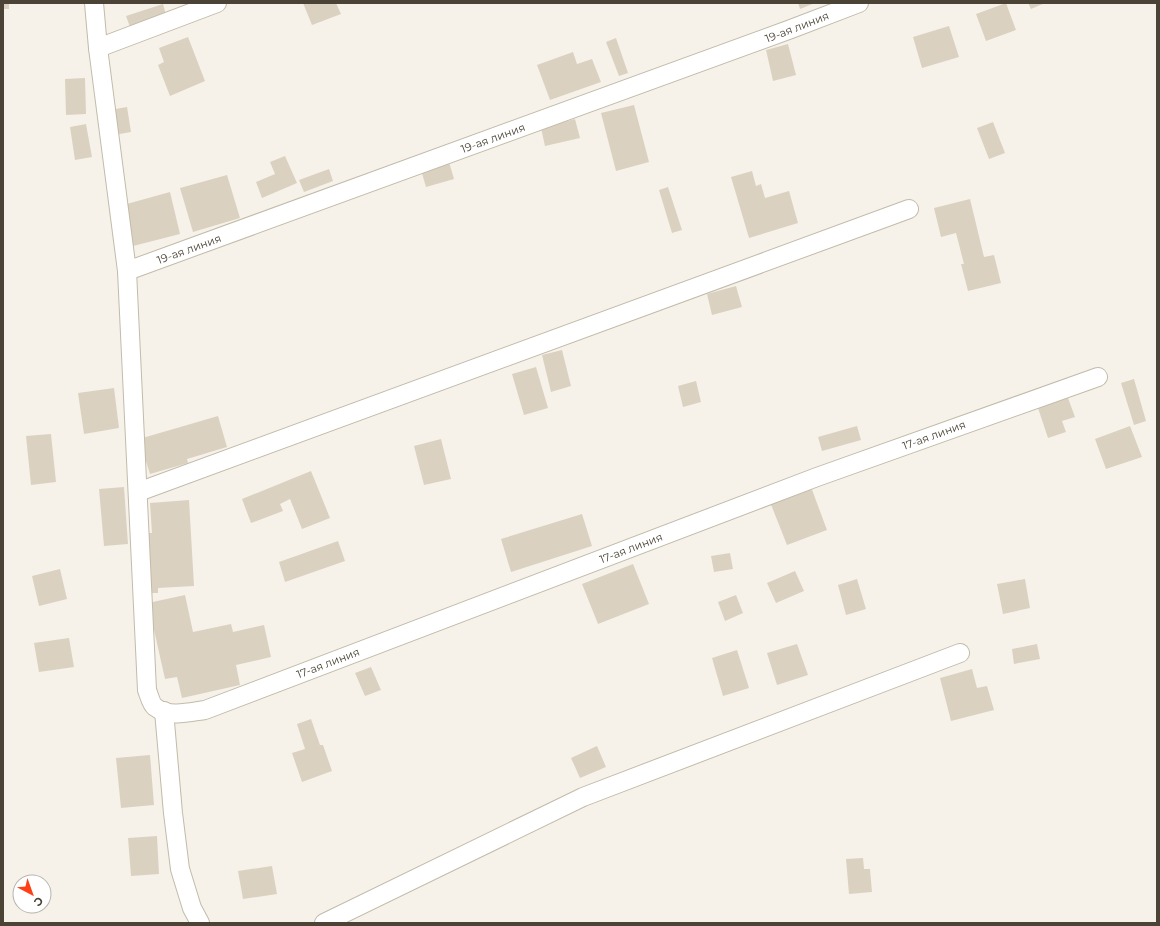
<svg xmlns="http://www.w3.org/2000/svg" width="1160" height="926" viewBox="0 0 1160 926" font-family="Montserrat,sans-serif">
<rect width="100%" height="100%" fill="#f6f2e9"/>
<!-- building -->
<g fill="#dbd1c0">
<rect x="3" y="3" width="6" height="6"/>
<path d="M303,3H336L341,14L312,25Z"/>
<path d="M798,3H815L800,9Z"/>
<path d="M1006,3L1016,30L986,41L976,14Z"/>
<path d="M1028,3H1045L1031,9Z"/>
<path d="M163,4L166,15L130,27L126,16Z"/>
<path d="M949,26L959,57L922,68L913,37Z"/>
<path d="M188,37L205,81L170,96L158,65L164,62L159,48Z"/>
<path d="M616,38L628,73L619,76L606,42Z"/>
<path d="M788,44L796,75L773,81L766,50Z"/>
<path d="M573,52L577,64L592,59L601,82L550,100L537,65Z"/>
<path d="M85,78L86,114L66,115L65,79Z"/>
<path d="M634,105L649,162L616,171L601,113Z"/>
<path d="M127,107L131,132L114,135L110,110Z"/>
<path d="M575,119L580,138L545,146L541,128Z"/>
<path d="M993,122L1005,153L989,159L977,128Z"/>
<path d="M86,124L92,157L75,160L70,127Z"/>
<path d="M285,156L297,183L262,198L256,182L275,174L270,162Z"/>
<path d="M449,162L454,179L426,187L421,170Z"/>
<path d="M329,169L333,181L304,192L299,180Z"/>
<path d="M752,171L756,186L761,184L765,198L789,191L798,223L749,238L731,177Z"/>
<path d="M227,175L240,218L193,232L180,188Z"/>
<path d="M668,187L682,230L672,233L659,190Z"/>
<path d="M170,192L180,234L133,246L123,205Z"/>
<path d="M970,199L984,257L994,255L1001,283L968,291L961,264H964L956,233L941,237L934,208Z"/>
<path d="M736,286L742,307L712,315L707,294Z"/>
<path d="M562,350L571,386L551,392L542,355Z"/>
<path d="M536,367L548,408L524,415L512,374Z"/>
<path d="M1134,379L1146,421L1134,425L1121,383Z"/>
<path d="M696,381L701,402L683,407L678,386Z"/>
<path d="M114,388L119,428L84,434L78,393Z"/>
<path d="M1068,398L1075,417L1062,421L1066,432L1048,438L1038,408Z"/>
<path d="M218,416L227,447L187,459L188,463L150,474L139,439Z"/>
<path d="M857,426L861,440L822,451L818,437Z"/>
<path d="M1130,426L1142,457L1106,469L1095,439Z"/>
<path d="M51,434L56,482L31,485L26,436Z"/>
<path d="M441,439L451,479L424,485L414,446Z"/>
<path d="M311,471L330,518L302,529L290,499L280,504L283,511L251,523L242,499Z"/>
<path d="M124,487L128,544L104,546L99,489Z"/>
<path d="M811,487L827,530L787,545L770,502Z"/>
<path d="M189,500L194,586L158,588V593H147L144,533H152L150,503Z"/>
<path d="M582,514L592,546L511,572L501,539Z"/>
<path d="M338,541L345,561L285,582L279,562Z"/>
<path d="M730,553L733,569L714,572L711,556Z"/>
<path d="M633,564L649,604L598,624L582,584Z"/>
<path d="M60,569L67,599L39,606L32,576Z"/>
<path d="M795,571L804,591L776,603L767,583Z"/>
<path d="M857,579L866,609L846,615L838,585Z"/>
<path d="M1025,579L1030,608L1003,614L997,584Z"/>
<path d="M185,595L193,632L231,624L233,632L264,625L271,657L236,665L240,685L182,698L177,677L165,679L148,603Z"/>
<path d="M736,595L743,613L725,621L718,602Z"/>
<path d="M69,638L74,667L39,672L34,643Z"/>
<path d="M797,644L808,675L777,685L767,653Z"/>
<path d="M1037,644L1040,659L1014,664L1012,649Z"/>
<path d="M737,650L749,688L723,696L712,658Z"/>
<path d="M371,667L381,690L365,696L355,673Z"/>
<path d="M972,669L977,688L987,686L994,710L951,721L940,678Z"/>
<path d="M311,719L320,745H323L332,771L302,782L292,753L305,749L297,724Z"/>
<path d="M597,746L606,767L580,778L571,758Z"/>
<path d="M150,755L154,805L121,808L116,758Z"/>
<path d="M157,836L159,874L131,876L128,838Z"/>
<path d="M863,858L864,869H870L872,892L849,894L846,859Z"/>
<path d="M272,866L277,894L243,899L238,871Z"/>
</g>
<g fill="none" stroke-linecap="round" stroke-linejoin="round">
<!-- minor casing -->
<g stroke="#c2bbaa" stroke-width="20">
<g id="minor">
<path d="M94,3L98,48L127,271L147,690C149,695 151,704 155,707C169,718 190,712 205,710L817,477L1098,377"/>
<path d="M98,48L217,3"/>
<path d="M127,271L791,29L859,3"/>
<path d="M138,492L909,209"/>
<path d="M164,711L173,813L180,869L192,908L200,923"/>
<path d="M324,923L583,797L960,653"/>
</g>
</g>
<!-- minor -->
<use href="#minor" stroke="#fff" stroke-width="18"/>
</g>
<g text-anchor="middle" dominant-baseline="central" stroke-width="3" stroke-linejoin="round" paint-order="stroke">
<!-- street labels -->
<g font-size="11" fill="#4a4336" stroke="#fff">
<text transform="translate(797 27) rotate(-21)">19-ая линия</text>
<text transform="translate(493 138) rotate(-20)">19-ая линия</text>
<text transform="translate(189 249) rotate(-20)">19-ая линия</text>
<text transform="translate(934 435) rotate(-20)">17-ая линия</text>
<text transform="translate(631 548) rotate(-21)">17-ая линия</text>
<text transform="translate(328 663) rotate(-21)">17-ая линия</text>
</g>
</g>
<!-- border -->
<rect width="1160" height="926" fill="none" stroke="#4a4336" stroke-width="8"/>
<!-- north arrow -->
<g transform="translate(32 894) rotate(139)"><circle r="19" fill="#ffffff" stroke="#b7b4af"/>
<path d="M0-3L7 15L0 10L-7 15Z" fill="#ff4017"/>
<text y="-6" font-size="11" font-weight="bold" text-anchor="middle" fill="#4a4336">С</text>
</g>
</svg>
